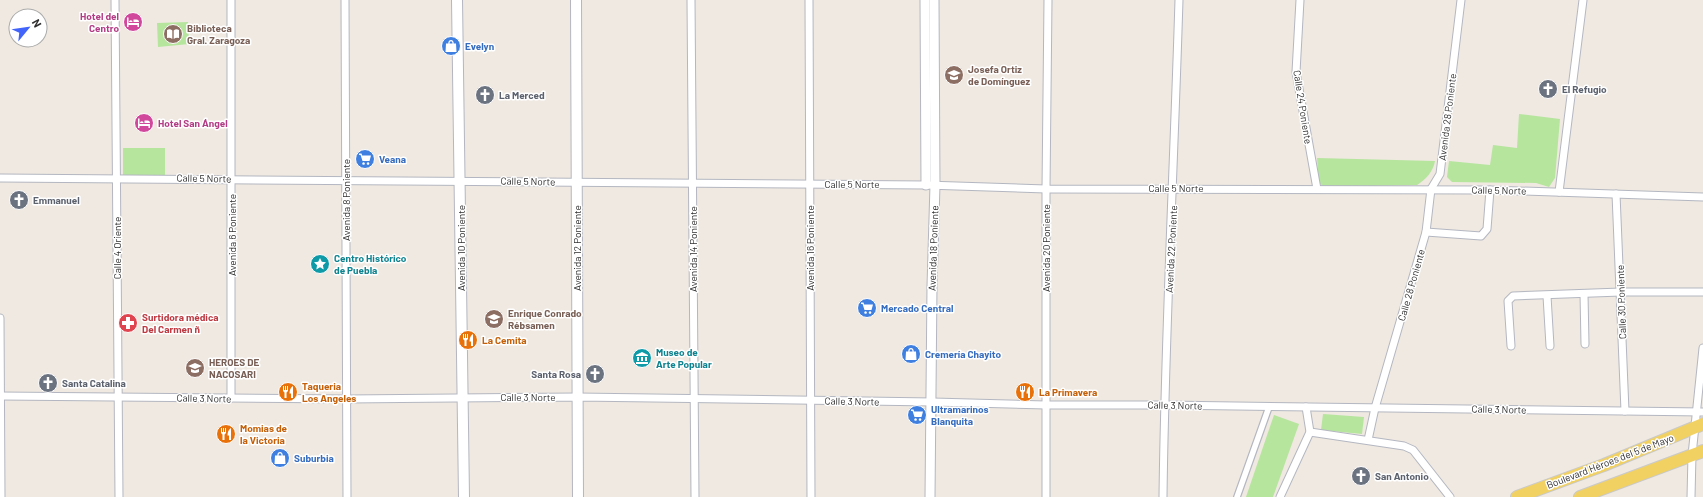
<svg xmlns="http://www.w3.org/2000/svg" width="1703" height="497" viewBox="0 0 1703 497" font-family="Barlow,sans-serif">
<rect width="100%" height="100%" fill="#efe9e1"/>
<!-- green -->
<g fill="#b6e59e">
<path d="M188,22L189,44L158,47L157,23Z"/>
<path d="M1519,114L1560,119L1555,178L1549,187L1536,183L1452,182L1447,177L1449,161L1490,165L1493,145L1517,148Z"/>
<rect x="123" y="148" width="42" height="28"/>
<path d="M1317,158L1435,161C1433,172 1426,179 1417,185L1330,187H1324L1319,183Z"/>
<path d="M1323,414L1364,417L1362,434L1321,430Z"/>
<path d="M1274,415L1299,424L1273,497H1246Z"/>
</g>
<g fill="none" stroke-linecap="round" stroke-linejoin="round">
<!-- pedestrian casing -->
<g stroke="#b4b7c1" stroke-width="8">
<path id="pedestrian" d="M1237,497L1269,407"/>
</g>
<!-- minor casing -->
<g stroke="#b4b7c1" stroke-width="9">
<g id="minor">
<path d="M115,0L119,497"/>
<path d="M345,0L347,497"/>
<path d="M691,0L695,497"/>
<path d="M809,0L811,497"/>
<path d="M1300,0L1296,72L1317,189"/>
<path d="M0,178L926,185L1046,189L1490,190L1703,197"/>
<path d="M1559,192L1583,0"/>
<path d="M1616,194L1625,411"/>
<path d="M1426,232L1481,236L1487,229L1490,190"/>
<path d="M1584,294L1585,344"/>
<path d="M1547,296L1550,346"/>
<path d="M0,318L1,497"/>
<path d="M1511,346L1508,301L1513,296L1621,292H1703"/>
<path d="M0,396L347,399L578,397L933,402L1046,405H1164L1703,412"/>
<path d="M231,398V0"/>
<path d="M1310,432L1404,446L1413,450L1450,497"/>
<path d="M1368,440L1375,408L1426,232L1431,189L1440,174L1461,0"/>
<path d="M1046,497V189L1048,0"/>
<path d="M1163,497C1165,331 1174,166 1179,0"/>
<path d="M1280,497L1310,432L1306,407"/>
<path d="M1691,497L1692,455L1703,348"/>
</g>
</g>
<!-- tertiary casing -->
<g stroke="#b4b7c1" stroke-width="11">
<g id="tertiary">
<path d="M925,0L926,185"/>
<path d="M930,497L932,286L935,185L934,0"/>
</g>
</g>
<!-- secondary casing -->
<g stroke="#b4b7c1" stroke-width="12">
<g id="secondary">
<path d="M457,0L464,497"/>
<path d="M576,0L578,497"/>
</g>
</g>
<!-- primary casing -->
<g stroke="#c9c9c9" stroke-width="14">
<g id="primary">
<path d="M1517,497L1604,465L1703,424"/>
<path d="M1580,497L1703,451"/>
</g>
</g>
<!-- pedestrian -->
<use href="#pedestrian" stroke="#fff" stroke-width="5.5"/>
<!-- minor -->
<use href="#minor" stroke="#fff" stroke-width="7"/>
<!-- tertiary -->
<use href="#tertiary" stroke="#fff" stroke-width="9"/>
<!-- secondary -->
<use href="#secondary" stroke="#fff" stroke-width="10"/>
<!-- primary -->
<use href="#primary" stroke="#f2d163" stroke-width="12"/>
</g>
<!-- icons -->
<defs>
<g id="hotel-disc" transform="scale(1)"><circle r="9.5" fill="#d1479c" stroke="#fff"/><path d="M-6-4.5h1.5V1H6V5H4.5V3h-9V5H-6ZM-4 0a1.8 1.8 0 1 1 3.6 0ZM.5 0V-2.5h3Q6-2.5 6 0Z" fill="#fff"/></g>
<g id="library-disc" transform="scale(1)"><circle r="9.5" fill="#8d6e63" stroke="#fff"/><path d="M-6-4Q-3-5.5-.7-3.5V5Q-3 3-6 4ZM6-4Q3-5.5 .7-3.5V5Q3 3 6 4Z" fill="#fff"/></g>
<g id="shop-disc" transform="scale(1)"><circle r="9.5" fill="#3f7fe0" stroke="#fff"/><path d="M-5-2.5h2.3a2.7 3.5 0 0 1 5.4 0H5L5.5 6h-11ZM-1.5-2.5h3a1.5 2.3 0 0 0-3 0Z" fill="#fff"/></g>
<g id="school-disc" transform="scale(1)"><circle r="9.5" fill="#8d6e63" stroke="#fff"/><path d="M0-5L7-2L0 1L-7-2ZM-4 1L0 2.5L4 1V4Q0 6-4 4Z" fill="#fff"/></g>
<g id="church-disc" transform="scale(1)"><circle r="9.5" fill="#6b7280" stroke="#fff"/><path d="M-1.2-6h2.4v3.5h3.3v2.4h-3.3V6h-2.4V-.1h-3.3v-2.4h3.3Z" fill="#fff"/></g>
<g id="supermarket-disc" transform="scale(1)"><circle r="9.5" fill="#3f7fe0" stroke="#fff"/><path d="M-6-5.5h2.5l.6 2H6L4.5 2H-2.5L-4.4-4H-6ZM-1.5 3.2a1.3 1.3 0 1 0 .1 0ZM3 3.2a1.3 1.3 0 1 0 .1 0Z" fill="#fff"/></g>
<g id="sight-disc" transform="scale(1)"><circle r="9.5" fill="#0f9aa8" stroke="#fff"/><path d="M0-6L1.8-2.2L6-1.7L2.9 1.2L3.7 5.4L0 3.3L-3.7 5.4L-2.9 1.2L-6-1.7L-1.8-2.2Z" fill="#fff"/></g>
<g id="pharmacy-disc" transform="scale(1)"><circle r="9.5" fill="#e0444e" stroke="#fff"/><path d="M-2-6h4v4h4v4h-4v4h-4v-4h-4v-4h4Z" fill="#fff"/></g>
<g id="restaurant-disc" transform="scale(1)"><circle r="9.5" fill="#e8710a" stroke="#fff"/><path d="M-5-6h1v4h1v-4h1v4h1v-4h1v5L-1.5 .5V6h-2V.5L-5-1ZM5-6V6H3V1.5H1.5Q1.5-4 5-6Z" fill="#fff"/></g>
<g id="museum-disc" transform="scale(1)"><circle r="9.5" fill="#0f9aa8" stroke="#fff"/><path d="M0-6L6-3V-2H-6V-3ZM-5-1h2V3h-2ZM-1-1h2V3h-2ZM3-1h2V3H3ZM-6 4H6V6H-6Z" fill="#fff"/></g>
</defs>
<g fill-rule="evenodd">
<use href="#hotel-disc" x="133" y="22"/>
<use href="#library-disc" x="173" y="34"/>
<use href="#shop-disc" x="451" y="46"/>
<use href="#school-disc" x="954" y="75"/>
<use href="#church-disc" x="1548" y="89"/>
<use href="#church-disc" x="485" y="95"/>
<use href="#hotel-disc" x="144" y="123"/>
<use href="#supermarket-disc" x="365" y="159"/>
<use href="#church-disc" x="19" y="200"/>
<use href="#sight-disc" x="320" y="264"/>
<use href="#supermarket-disc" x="867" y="308"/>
<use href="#school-disc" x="494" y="319"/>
<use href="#pharmacy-disc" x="128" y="323"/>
<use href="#restaurant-disc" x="468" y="340"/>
<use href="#shop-disc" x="911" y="354"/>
<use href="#museum-disc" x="642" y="358"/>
<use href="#school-disc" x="195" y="368"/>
<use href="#church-disc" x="595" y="374"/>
<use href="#church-disc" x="48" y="383"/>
<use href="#restaurant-disc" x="288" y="392"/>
<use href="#restaurant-disc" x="1025" y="392"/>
<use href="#supermarket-disc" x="917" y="415"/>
<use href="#restaurant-disc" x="226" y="434"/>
<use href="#shop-disc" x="280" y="458"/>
<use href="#church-disc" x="1361" y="476"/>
</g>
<g text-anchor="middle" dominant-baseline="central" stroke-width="3" stroke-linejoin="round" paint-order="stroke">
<!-- hotel labels -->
<g font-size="10" font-weight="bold" fill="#b23c85" stroke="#fff" text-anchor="end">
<text x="119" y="16">Hotel del<tspan x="119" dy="12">Centro</tspan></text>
<text x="158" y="123" text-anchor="start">Hotel San Ángel</text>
</g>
<!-- education labels -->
<g font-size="10" font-weight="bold" fill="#785e54" stroke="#fff" text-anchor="start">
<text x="187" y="28">Biblioteca<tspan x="187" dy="12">Gral. Zaragoza</tspan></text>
<text x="968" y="69">Josefa Ortiz<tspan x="968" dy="12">de Domínguez</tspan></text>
<text x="508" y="313">Enrique Conrado<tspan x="508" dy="12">Rébsamen</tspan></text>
<text x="209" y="362">HEROES DE<tspan x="209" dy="12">NACOSARI</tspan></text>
</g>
<!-- shop labels -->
<g font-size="10" font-weight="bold" fill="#366cbe" stroke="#fff" text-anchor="start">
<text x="465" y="46">Evelyn</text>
<text x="379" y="159">Veana</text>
<text x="881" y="308">Mercado Central</text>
<text x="925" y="354">Cremería Chayito</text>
<text x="931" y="409">Ultramarinos<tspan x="931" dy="12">Blanquita</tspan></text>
<text x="294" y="458">Suburbia</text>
</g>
<!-- worship labels -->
<g font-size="10" font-weight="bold" fill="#5b616d" stroke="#fff" text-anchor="start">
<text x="1562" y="89">El Refugio</text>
<text x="499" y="95">La Merced</text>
<text x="33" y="200">Emmanuel</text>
<text x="581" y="374" text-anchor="end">Santa Rosa</text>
<text x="62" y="383">Santa Catalina</text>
<text x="1375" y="476">San Antonio</text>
</g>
<!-- street labels -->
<g font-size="10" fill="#2e2e2e" stroke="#fff">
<text transform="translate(1303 107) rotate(81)">Calle 24 Poniente</text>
<text transform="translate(1447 117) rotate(-83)">Avenida 28 Poniente</text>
<text transform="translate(204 178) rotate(1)">Calle 5 Norte</text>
<text transform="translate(528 181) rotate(1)">Calle 5 Norte</text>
<text x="852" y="184">Calle 5 Norte</text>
<text x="1176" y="188">Calle 5 Norte</text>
<text transform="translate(1499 190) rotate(1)">Calle 5 Norte</text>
<text transform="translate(346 200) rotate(-90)">Avenida 8 Poniente</text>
<text transform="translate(232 235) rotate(-90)">Avenida 6 Poniente</text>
<text transform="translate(117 248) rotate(-90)">Calle 4 Oriente</text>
<text transform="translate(461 248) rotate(-90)">Avenida 10 Poniente</text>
<text transform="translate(577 248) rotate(-90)">Avenida 12 Poniente</text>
<text transform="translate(810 248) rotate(-90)">Avenida 16 Poniente</text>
<text transform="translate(933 248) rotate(-88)">Avenida 18 Poniente</text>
<text transform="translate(1046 248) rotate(-90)">Avenida 20 Poniente</text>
<text transform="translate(693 249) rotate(-90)">Avenida 14 Poniente</text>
<text transform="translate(1171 249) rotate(-87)">Avenida 22 Poniente</text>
<text transform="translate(1411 285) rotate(-74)">Calle 28 Poniente</text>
<text transform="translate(1621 302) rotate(-92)">Calle 30 Poniente</text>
<text x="528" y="397">Calle 3 Norte</text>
<text transform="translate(204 398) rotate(1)">Calle 3 Norte</text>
<text transform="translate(852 401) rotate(1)">Calle 3 Norte</text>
<text transform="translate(1175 405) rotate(1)">Calle 3 Norte</text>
<text transform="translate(1499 409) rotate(1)">Calle 3 Norte</text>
<text transform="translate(1610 461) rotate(-21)">Boulevard Héroes del 5 de Mayo</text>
</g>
<!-- culture labels -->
<g font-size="10" font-weight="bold" fill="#0d838f" stroke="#fff" text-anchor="start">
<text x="334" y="258">Centro Histórico<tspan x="334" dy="12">de Puebla</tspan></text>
<text x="656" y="352">Museo de<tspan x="656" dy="12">Arte Popular</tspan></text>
</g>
<!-- health labels -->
<g font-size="10" font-weight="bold" fill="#be3a42" stroke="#fff" text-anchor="start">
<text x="142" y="317">Surtidora médica<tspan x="142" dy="12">Del Carmen ñ</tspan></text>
</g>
<!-- food labels -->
<g font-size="10" font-weight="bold" fill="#c56008" stroke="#fff" text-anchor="start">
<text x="482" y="340">La Cemita</text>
<text x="302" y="386">Taqueria<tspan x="302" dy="12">Los Angeles</tspan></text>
<text x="1039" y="392">La Primavera</text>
<text x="240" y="428">Momias de<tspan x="240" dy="12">la Victoria</tspan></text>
</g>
</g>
<!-- north arrow -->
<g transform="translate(28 28) rotate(61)"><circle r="19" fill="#ffffff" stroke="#ababab"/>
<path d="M0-3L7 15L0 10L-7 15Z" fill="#4264fb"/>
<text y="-6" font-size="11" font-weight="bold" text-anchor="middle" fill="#2e2e2e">N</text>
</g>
</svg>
